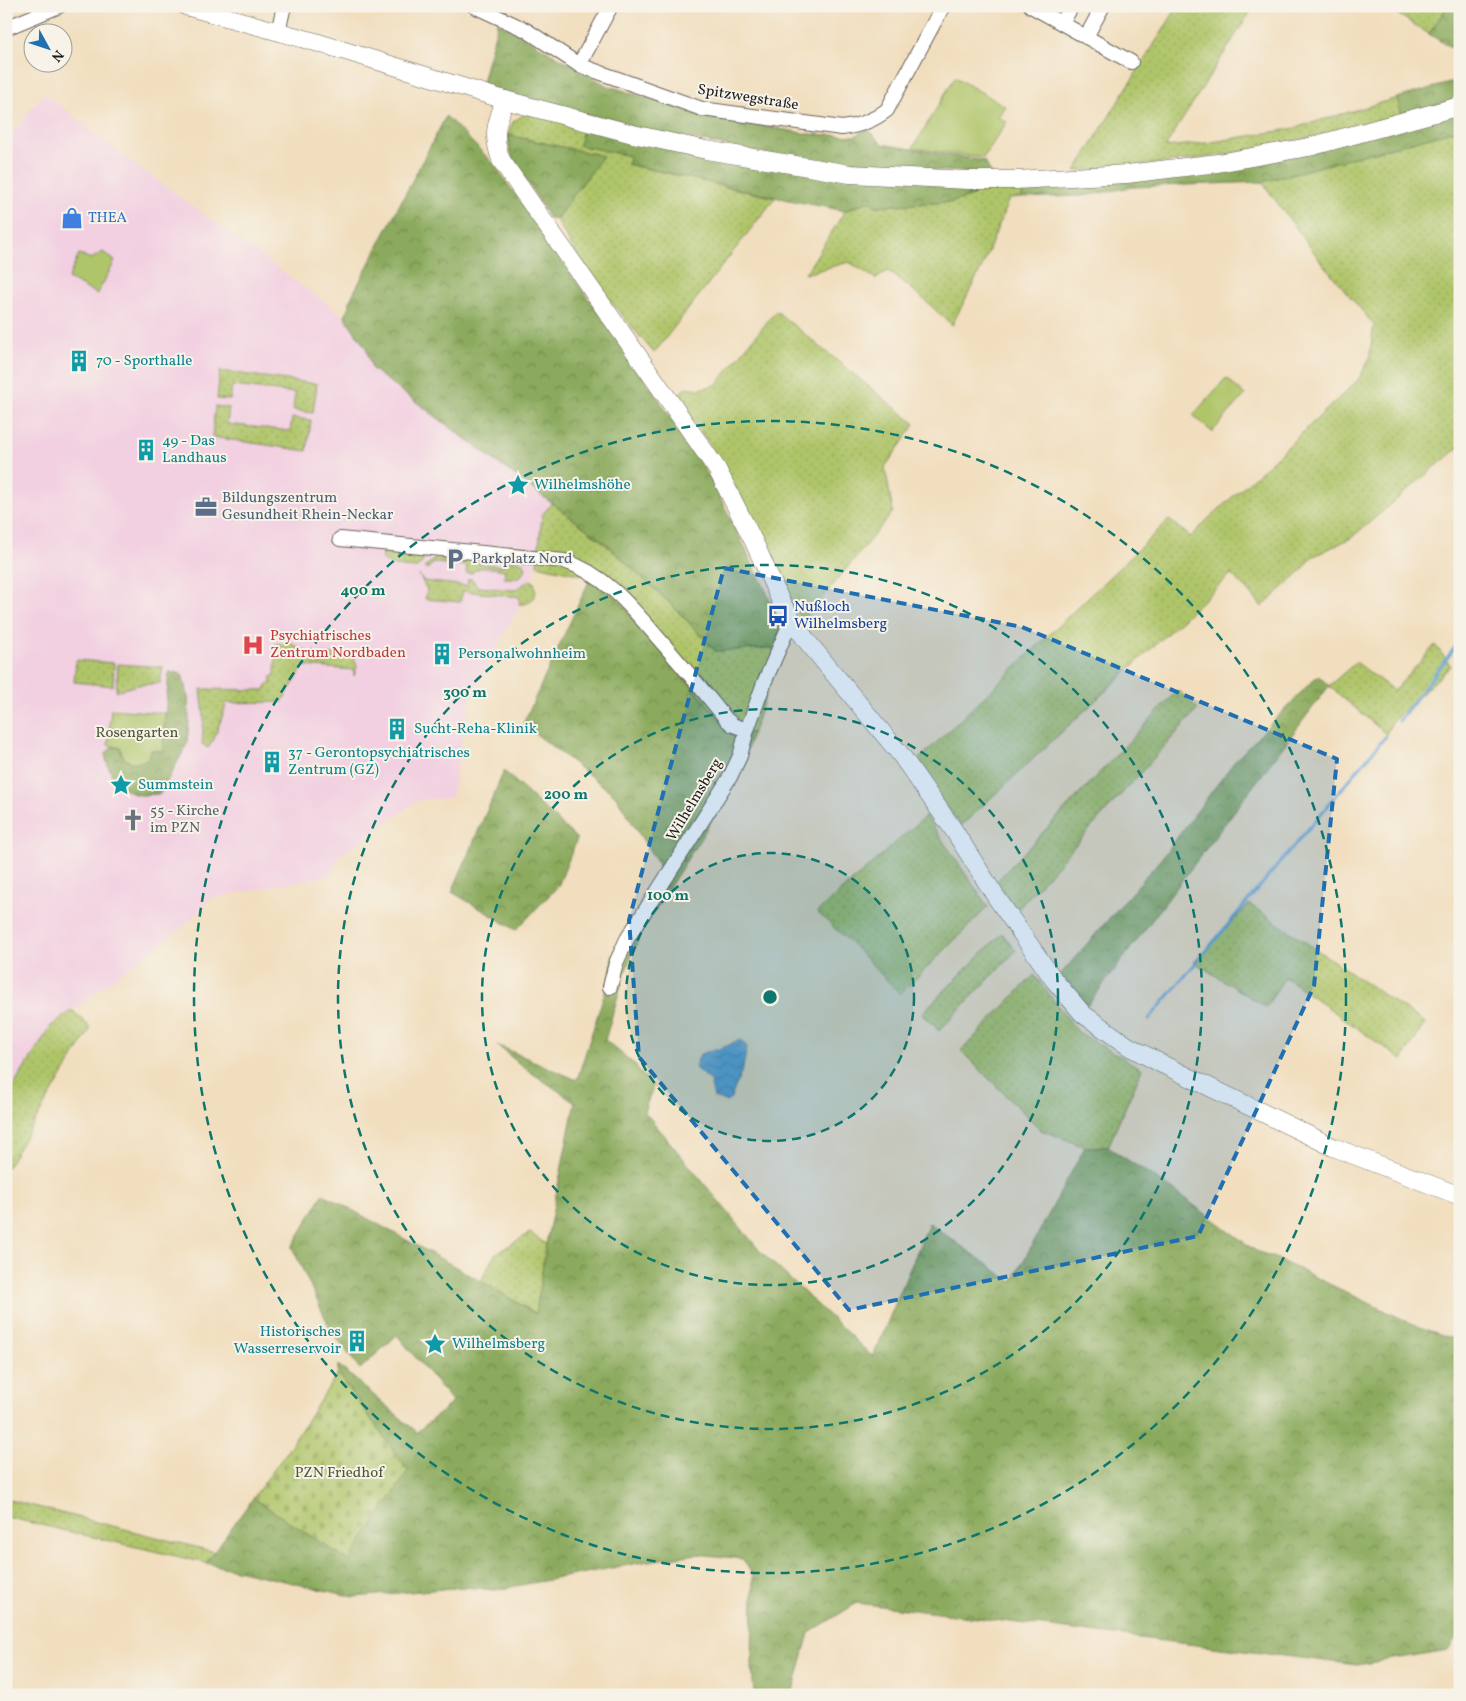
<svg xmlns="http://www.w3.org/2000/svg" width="1466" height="1701" viewBox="0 0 1466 1701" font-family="Vollkorn,serif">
<defs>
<pattern id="grass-dots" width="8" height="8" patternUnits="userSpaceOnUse" patternTransform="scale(1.25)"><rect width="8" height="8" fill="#afc569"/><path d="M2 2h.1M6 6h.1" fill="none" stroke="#96a95a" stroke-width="1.8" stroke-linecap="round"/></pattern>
<pattern id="forest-crowns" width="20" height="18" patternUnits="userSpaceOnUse" patternTransform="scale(1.25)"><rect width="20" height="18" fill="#8baa5d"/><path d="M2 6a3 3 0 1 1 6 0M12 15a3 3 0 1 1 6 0" fill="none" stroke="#718a4c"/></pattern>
<pattern id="cemetery-stones" width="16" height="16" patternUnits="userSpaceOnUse" patternTransform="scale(1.25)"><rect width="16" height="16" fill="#afc569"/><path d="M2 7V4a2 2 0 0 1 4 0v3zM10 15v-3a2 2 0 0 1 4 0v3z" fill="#96a95a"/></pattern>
<pattern id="water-waves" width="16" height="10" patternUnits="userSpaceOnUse" patternTransform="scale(1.25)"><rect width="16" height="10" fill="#64a3d6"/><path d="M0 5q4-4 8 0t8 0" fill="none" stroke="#5284ad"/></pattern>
</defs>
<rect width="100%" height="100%" fill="#f7f3e8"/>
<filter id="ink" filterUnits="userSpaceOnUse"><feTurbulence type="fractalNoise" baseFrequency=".02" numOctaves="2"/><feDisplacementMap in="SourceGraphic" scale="10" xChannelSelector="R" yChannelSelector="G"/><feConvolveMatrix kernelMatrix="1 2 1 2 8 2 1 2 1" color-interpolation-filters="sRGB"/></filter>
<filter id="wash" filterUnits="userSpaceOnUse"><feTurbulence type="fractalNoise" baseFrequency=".0096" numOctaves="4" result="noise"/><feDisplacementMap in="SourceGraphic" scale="20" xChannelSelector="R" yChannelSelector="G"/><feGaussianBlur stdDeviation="1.12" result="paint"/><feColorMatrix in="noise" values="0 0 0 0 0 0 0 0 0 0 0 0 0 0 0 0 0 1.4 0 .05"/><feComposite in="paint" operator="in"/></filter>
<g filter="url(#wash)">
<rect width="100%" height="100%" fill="#f1debe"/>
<!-- built -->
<path fill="#f2cfe1" d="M44,93L125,157L345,317L366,348L372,369L552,503L542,515L537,565L527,591L470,699L451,798L418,800L340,856L331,875L212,898L184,926L51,1026L6,1098V142Z"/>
<!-- grass -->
<g fill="url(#grass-dots)" stroke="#667042">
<path d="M1178,6H1254L1165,147L1206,143L1291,129L1397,98L1402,115C1346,129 1290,143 1234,153C1181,162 1128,167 1075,171Z"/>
<path d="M1401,6H1448L1429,34L1396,13Z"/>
<path d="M527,112L584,127L579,145L630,156L627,164L775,198L654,353L589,276L556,219L602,156L508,135L513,122Z"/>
<path d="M1460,129V446L1351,538L1312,557L1303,569L1262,607L1248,590L1231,574L961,826L915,763L1169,520L1191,537L1207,520L1284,450L1358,380L1369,360L1374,325L1322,263L1262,182Z"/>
<path d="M974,188L1023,189L1022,198L1009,199L983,265L952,325L910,287L888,271L876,279L849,262L805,274L845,211L866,202H872L876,206L952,202L973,196Z"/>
<path d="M776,311L915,424L885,467L893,512L807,616L801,619L778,579L744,502L710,445L677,397L686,387L699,389L716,385Z"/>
<path d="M220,371L317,384L313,413L293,410L295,393L232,386L230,400L217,399Z"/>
<path d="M215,406L229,408L227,424L290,431L292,418L311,420L307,451L212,437Z"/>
<path d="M552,503C569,516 587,529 604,543C644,575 680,613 715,651L774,648L773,674L753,732L735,736L618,600L591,577L537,565L542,515Z"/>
<path d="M382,553L427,557L417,568C404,567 389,568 381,557Z"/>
<path d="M470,555L478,556L477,563L502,566L508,559L522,562L526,567L525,571L519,578H504L505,570C494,569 480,564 472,573H466L467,566L434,563L427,569L424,568L435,558L464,561Z"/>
<path d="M419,575L424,581L467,586L468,579H472L478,587L514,590L531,580L534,582L536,592C533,600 528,605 519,604L520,597L463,591L460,602L425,599L427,590Z"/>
<path d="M290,643L312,654L354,656L357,667L354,676V670L304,666L282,702L227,703L214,739L208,748L202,744L204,716L201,689L265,690L267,684H271V677L275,675L276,644Z"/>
<path d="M1435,645L1451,666L1392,722L1386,734L1329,686L1356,662L1394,691Z"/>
<path d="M76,660L114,663L113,686L74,682Z"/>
<path d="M118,664L163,667L160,683L138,685L116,691Z"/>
<path d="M1178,690L1198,709L1016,911L997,881Z"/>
<path d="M926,816L988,907L900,994L852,944L817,912Z"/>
<path d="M1249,904L1425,1023L1402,1060L1285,977L1266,1007L1194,962Z"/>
<path d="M1002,933L1016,951L939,1031L922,1013Z"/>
<path d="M1034,975L1078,1032L1142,1069L1108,1147H1085L1041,1130L961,1051Z"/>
<path d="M72,1010L91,1028L6,1169V1098L51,1026Z"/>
<path d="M530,1233L546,1244L536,1314L481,1281L495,1254Z"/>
<path d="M6,1499L215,1552L206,1563L6,1517Z"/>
</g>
<!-- forest -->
<g fill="url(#forest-crowns)" stroke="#54633c">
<path d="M1448,6H1460V50L1458,52L1429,34Z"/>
<path d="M498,22L606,85L696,114L808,134L855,136L868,129L882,144L985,161L991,174L877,166L847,165L789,158L634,128L481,86Z"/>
<path d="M1460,80V98L1402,115L1397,98Z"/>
<path d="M1460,112V129L1262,182L1133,187L1083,196L1022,198L1023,189L1124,181Z"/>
<path d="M446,116L493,163L648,383L712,481L784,628L774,648L715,651L681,614L605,543L372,369L366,348L345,317L352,296Z"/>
<path d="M584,127L974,188L973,196L952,202L875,206L872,202H866L845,211L774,197L627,164L630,156L579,145Z"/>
<path d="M508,135L603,156L556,219L549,218L510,153Z"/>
<path d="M591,577L618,600L734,736L753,732L738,776L702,836L641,932L624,975L605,1040L633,1063L653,1087L644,1111L760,1251L873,1357L929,1223L1012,1282L1085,1147H1108L1172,1189L1256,1251L1273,1257L1419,1327L1460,1341V1631L1448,1650L1357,1665L857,1603L809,1633L792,1695H754L752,1666L753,1576L743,1559L697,1554L654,1560L495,1590L464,1587L354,1597L206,1563L253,1498L349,1560L408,1471L338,1373V1365L417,1432L453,1402L397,1335L360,1369L332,1332L292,1247L323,1194L481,1281L536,1314L546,1244L575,1102L523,1067L497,1045L577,1080L611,973L612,957L661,869L615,795L523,724Z"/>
<path d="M169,672L182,674L188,698L189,720L187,744L160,794C153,794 142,796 135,794C116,787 109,773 105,754L112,747L121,748V753L127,760H146L150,755L151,750L162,751Z"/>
<path d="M1318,675L1329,686L1087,1006L1059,976L1161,859L1234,762Z"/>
<path d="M504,771L577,839L558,886L516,930L452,892Z"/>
</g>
<!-- cemetery -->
<path fill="url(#cemetery-stones)" stroke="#667042" d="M338,1373L408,1471L349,1561L253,1498L286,1453Z"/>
<!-- park -->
<g fill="#afc569" stroke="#667042">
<path d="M955,77L1005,106L998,117L1007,122L983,158L913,148Z"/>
<path d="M103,252L115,261L97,294L68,279L79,254L91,259Z"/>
<path d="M1226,378L1245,395L1212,432L1193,415Z"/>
<path d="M111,709L165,713L163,751L151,750C148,768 121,766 121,748L108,745Z"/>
</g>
<!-- water -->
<path fill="url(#water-waves)" stroke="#406079" d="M741,1040L747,1047L743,1068L731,1098L727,1102L714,1098L710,1080L695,1068L700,1054L727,1046L736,1041Z"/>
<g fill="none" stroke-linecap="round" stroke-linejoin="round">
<!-- stream -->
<g stroke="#64a3d6" stroke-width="3">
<path d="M1399,721L1460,641"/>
<path d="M1149,1019L1386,736"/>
</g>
</g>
</g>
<g filter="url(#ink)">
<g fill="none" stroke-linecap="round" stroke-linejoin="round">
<!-- minor casing -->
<g stroke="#676055" stroke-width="16">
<g id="minor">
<path d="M474,6L526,30L579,65L702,109L842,128C859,126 873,121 887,110L943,6"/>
<path d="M1031,6L1131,62"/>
<path d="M1062,23L1072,6"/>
<path d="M6,28L59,6"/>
<path d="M278,32L284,6"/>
<path d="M1086,37L1103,6"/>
<path d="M579,65L611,6"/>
<path d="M340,539L564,561C607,574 636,613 665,646C686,670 707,695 727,720L733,725L747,730"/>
<path d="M610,987L616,963L627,939L730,777L740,756L747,730L764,683L788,628L792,621"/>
</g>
</g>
<!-- major casing -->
<g stroke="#676055" stroke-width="19">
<g id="major">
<path d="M186,6L319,43L505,100L633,134L706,150L850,174L967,180H1016L1127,174L1218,163L1309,147L1460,106"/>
<path d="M505,100C496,125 492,134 501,160L717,469L754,542L782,604L806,640L901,755L953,829L996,897L1054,980L1083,1014L1128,1046L1164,1065L1333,1147L1460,1196"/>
</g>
</g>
<!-- minor -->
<use href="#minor" stroke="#fff" stroke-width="14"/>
<!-- major -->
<use href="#major" stroke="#fff" stroke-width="18"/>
</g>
</g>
<!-- marked area -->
<path fill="#1f6fb2" fill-opacity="0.2" stroke="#1f6fb2" stroke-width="4" stroke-dasharray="10 6" stroke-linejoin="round" d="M724,568L1022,627L1337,759L1314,986L1198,1236L849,1310L639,1057L629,920Z"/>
<!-- distance rings -->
<circle cx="770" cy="997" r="144" fill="#0f766e" fill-opacity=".12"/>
<g fill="none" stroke="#0f766e" stroke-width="2.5" stroke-dasharray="9 6">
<circle cx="770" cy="997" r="144"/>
<circle cx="770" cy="997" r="288"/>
<circle cx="770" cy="997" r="432"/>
<circle cx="770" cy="997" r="576"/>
</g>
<!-- icons -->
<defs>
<g id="shop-bare" transform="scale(1.725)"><path d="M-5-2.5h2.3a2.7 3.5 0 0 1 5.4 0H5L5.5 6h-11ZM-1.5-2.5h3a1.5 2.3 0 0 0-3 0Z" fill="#3f7fe0" stroke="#f7f3e8" stroke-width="2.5" paint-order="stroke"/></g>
<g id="building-bare" transform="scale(1.725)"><path d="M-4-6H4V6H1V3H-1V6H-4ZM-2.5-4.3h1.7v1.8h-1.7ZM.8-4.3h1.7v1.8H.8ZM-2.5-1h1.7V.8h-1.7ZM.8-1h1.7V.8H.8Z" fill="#0f9aa8" stroke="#f7f3e8" stroke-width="2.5" paint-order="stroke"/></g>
<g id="sight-bare" transform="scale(1.725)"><path d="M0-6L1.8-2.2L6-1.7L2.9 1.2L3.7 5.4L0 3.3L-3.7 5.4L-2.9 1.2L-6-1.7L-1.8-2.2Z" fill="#0f9aa8" stroke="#f7f3e8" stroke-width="2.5" paint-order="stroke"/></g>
<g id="office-bare" transform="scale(1.725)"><path d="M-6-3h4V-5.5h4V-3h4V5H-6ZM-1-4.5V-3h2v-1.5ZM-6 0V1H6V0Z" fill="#5c6f8a" stroke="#f7f3e8" stroke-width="2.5" paint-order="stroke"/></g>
<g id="parking-bare" transform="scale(1.725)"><path d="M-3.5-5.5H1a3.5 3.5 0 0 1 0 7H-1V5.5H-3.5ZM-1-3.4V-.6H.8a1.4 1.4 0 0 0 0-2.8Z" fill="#5c6f8a" stroke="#f7f3e8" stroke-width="2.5" paint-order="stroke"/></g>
<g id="bus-bare" transform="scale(1.725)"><path d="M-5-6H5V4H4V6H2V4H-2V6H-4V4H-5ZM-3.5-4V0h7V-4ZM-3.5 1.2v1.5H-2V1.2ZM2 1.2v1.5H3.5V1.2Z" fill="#1a4fb4" stroke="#f7f3e8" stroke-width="2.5" paint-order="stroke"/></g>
<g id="hospital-bare" transform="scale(1.725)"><path d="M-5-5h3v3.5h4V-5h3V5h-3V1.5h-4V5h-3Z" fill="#e0444e" stroke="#f7f3e8" stroke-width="2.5" paint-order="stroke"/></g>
<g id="church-bare" transform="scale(1.725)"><path d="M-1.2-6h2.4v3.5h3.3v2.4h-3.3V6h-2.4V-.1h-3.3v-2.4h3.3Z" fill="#6b7280" stroke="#f7f3e8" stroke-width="2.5" paint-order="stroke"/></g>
</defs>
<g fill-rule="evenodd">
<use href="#shop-bare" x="72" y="218"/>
<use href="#building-bare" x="79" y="361"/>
<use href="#building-bare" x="146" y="450"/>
<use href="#sight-bare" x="518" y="485"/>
<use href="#office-bare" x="206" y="507"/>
<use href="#parking-bare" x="455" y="559"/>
<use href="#bus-bare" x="778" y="616"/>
<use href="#hospital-bare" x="253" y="645"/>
<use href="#building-bare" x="442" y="654"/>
<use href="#building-bare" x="397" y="729"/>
<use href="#building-bare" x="272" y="762"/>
<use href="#sight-bare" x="121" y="785"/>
<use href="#church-bare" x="133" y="820"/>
<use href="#building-bare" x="357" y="1341"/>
<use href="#sight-bare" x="435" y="1344"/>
</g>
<g text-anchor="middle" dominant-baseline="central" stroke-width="4" stroke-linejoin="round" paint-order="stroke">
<!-- street labels -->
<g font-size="15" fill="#1c1c1c" stroke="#f7f3e8">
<text transform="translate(748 98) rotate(9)">Spitzwegstraße</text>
<text transform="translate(695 800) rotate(-59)">Wilhelmsberg</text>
</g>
<!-- shop labels -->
<g font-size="15" fill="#366cbe" stroke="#f7f3e8" text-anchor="start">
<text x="88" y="218">THEA</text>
</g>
<!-- culture labels -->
<g font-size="15" fill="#0d838f" stroke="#f7f3e8" text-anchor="start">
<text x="96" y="361">70 - Sporthalle</text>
<text x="162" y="441">49 - Das<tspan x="162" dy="17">Landhaus</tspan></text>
<text x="534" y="485">Wilhelmshöhe</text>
<text x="458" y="654">Personalwohnheim</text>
<text x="414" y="729">Sucht-Reha-Klinik</text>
<text x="288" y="753">37 - Gerontopsychiatrisches<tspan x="288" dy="17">Zentrum (GZ)</tspan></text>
<text x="138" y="785">Summstein</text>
<text x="341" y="1332" text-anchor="end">Historisches<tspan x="341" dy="17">Wasserreservoir</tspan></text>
<text x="452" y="1344">Wilhelmsberg</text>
</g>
<!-- service labels -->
<g font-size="15" fill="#4e5e75" stroke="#f7f3e8" text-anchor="start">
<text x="222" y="498">Bildungszentrum<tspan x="222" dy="17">Gesundheit Rhein-Neckar</tspan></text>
<text x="472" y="559">Parkplatz Nord</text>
</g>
<!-- transit labels -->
<g font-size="15" fill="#164399" stroke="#f7f3e8" text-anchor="start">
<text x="794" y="607">Nußloch<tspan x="794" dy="17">Wilhelmsberg</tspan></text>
</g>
<!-- health labels -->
<g font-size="15" fill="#be3a42" stroke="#f7f3e8" text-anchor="start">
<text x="270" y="636">Psychiatrisches<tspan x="270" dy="17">Zentrum Nordbaden</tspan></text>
</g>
<!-- park labels -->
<g font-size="15" fill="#4f5737" stroke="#f7f3e8">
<text x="137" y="733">Rosengarten</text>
<text x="339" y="1473">PZN Friedhof</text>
</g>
<!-- worship labels -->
<g font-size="15" fill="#5b616d" stroke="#f7f3e8" text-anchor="start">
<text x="150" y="811">55 - Kirche<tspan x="150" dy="17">im PZN</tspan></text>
</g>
</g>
<circle cx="770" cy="997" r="8" fill="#0f766e" stroke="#f7f3e8" stroke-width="2.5"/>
<g font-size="15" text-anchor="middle" font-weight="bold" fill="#0f766e" stroke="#f7f3e8" stroke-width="4" stroke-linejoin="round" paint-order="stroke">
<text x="363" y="595">400 m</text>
<text x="465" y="697">300 m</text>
<text x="566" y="799">200 m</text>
<text x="668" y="900">100 m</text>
</g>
<!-- margin -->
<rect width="1466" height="1701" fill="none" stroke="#f7f3e8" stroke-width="25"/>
<!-- north arrow -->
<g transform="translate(48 48) rotate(130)"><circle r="24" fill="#f7f3e8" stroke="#9f9d96"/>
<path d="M0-4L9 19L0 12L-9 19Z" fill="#1f6fb2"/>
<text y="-8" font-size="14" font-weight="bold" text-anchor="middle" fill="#1c1c1c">N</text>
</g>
</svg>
